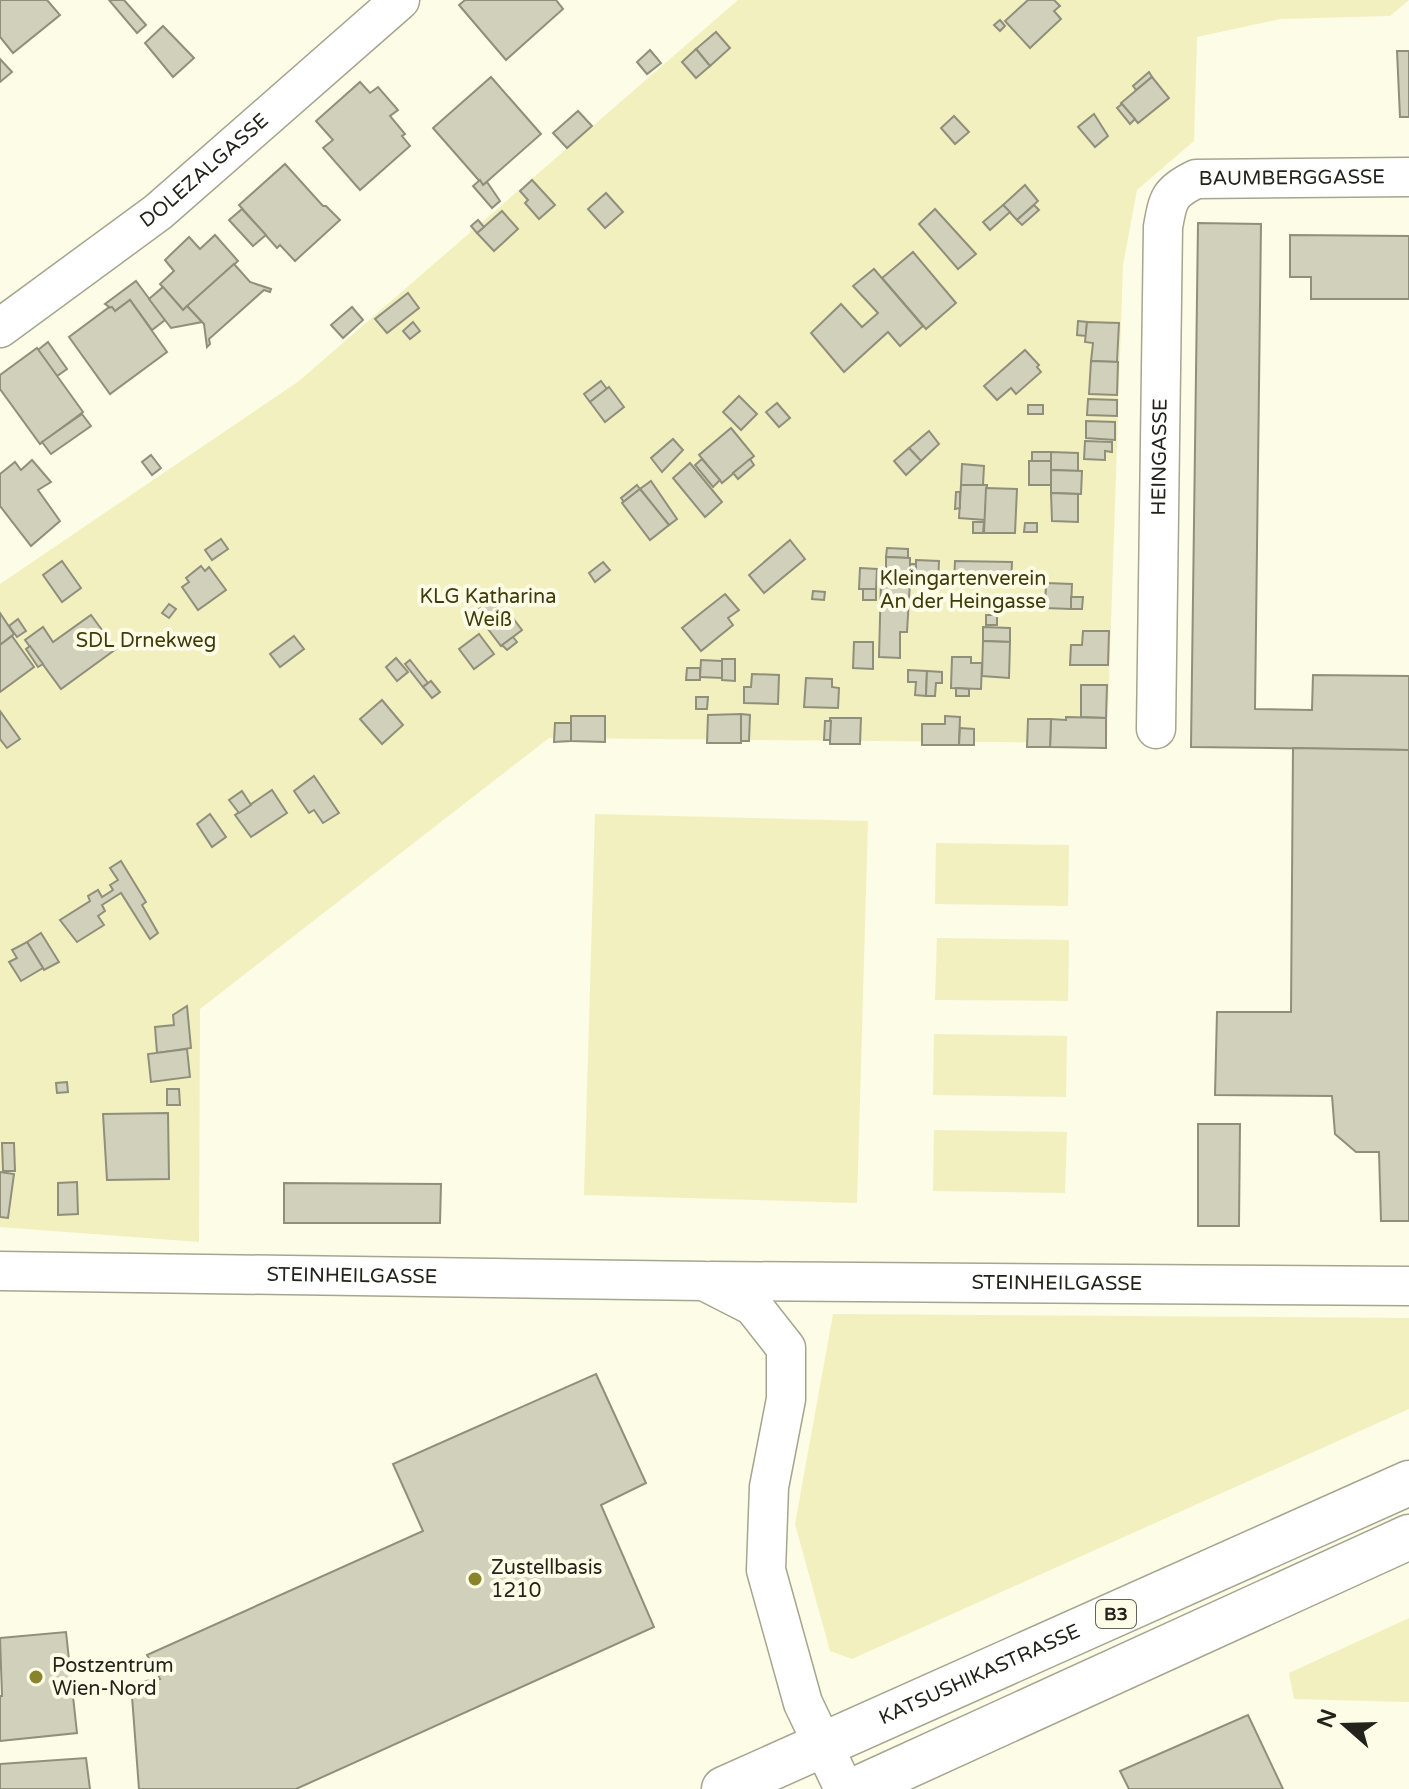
<svg xmlns="http://www.w3.org/2000/svg" width="1409" height="1789" viewBox="0 0 1409 1789" font-family="'Varela Round',sans-serif">
<rect width="100%" height="100%" fill="#fdfce6"/>
<!-- green -->
<g fill="#f2f0bf">
<path d="M738,0H1409L1390,16L1280,19L1197,37L1194,141L1137,190L1123,265L1107,743L549,738L200,1009L199,1242L0,1227V584L299,381Z"/>
<path d="M595,814L868,821L857,1203L584,1195Z"/>
<path d="M936,843L1069,845L1068,906L935,904Z"/>
<path d="M937,938L1069,940L1068,1001L935,1000Z"/>
<path d="M934,1034L1067,1036L1066,1097L933,1095Z"/>
<path d="M934,1130L1067,1132L1065,1193L933,1191Z"/>
<path d="M833,1314L1409,1318V1409L852,1659L830,1651L795,1524Z"/>
<path d="M1409,1618V1702L1294,1699L1289,1673Z"/>
</g>
<!-- building -->
<g fill="#d1d0bb" stroke="#908f7b" stroke-width="2">
<path d="M0,0H47L60,15L13,53L0,37Z"/>
<path d="M109,0H124L146,25L137,33Z"/>
<path d="M465,0H556L563,9L506,60L459,5Z"/>
<path d="M1028,0H1054L1060,6L1054,11L1061,19L1030,48L1005,21Z"/>
<path d="M1000,20L1005,26L1000,31L994,25Z"/>
<path d="M163,26L194,58L173,77L145,43Z"/>
<path d="M716,32L730,48L710,66L696,49Z"/>
<path d="M696,49L710,66L696,78L682,62Z"/>
<path d="M650,50L661,63L647,74L637,62Z"/>
<path d="M1397,51H1409V117H1400Z"/>
<path d="M0,59L12,72L0,82Z"/>
<path d="M1149,72L1152,77L1136,90L1133,86Z"/>
<path d="M491,77L541,134L483,185L433,128Z"/>
<path d="M1152,77L1169,98L1138,123L1121,103Z"/>
<path d="M360,82L370,93L378,87L398,110L390,116L405,134L402,136L410,146L360,190L323,148L333,140L316,121Z"/>
<path d="M1122,104L1135,119L1130,124L1117,108Z"/>
<path d="M578,111L592,126L567,148L553,133Z"/>
<path d="M1094,114L1108,136L1095,147L1078,127Z"/>
<path d="M954,116L969,132L955,144L941,128Z"/>
<path d="M285,164L323,206H326L340,220L295,261L280,245L277,248L239,205Z"/>
<path d="M480,180L483,185L487,182L500,201L492,208L473,186Z"/>
<path d="M532,180L555,205L539,219L525,203L528,200L520,191Z"/>
<path d="M1025,185L1038,201L1017,220L1003,205Z"/>
<path d="M606,193L623,212L605,228L588,209Z"/>
<path d="M1003,205L1010,212L990,230L983,222Z"/>
<path d="M1034,205L1039,210L1022,225L1017,220Z"/>
<path d="M242,209L266,235L253,246L229,220Z"/>
<path d="M935,209L976,254L958,269L919,224Z"/>
<path d="M502,211L518,229L494,251L477,233Z"/>
<path d="M478,220L484,227L477,233L471,226Z"/>
<path d="M1198,223L1261,224L1255,709L1312,710L1313,675L1409,676V750L1191,747Z"/>
<path d="M215,235L238,261L183,310L160,284L174,271L165,260L189,237L200,249Z"/>
<path d="M1290,235L1409,236V299H1311V277H1290Z"/>
<path d="M913,252L956,303L926,329L882,278Z"/>
<path d="M234,264L250,282L271,289L270,292L264,290L209,339L210,344L207,347L204,324L187,306Z"/>
<path d="M874,269L923,326L900,346L888,332L844,372L811,333L841,304L862,327L878,313L853,286Z"/>
<path d="M136,281L165,320L152,330L130,300L115,311L105,304Z"/>
<path d="M163,287L183,310L187,306L202,322L171,328L149,299Z"/>
<path d="M408,293L419,308L387,333L375,319Z"/>
<path d="M130,300L167,352L110,394L69,337L108,308L112,307L115,311Z"/>
<path d="M352,307L363,320L343,338L331,325Z"/>
<path d="M1078,321L1087,322L1086,336L1077,335Z"/>
<path d="M413,322L420,331L410,339L403,331Z"/>
<path d="M1087,322L1119,323L1117,362L1091,361L1093,343L1085,342Z"/>
<path d="M48,342L67,369L57,376L38,350Z"/>
<path d="M37,348L83,412L40,444L0,389V375Z"/>
<path d="M1025,350L1039,365L1037,367L1041,372L1016,394L1011,388L997,400L984,386Z"/>
<path d="M1091,361L1118,362L1117,395L1089,394Z"/>
<path d="M601,381L607,389L590,402L584,394Z"/>
<path d="M609,387L624,407L605,422L590,402Z"/>
<path d="M739,396L757,414L741,430L723,412Z"/>
<path d="M1088,399L1117,400V416L1087,415Z"/>
<path d="M777,403L790,418L779,427L766,412Z"/>
<rect x="1028" y="405" width="15" height="9"/>
<path d="M82,414L91,426L51,454L42,442Z"/>
<path d="M1086,421L1115,422V440L1086,438Z"/>
<path d="M731,428L754,456L722,483L699,455Z"/>
<path d="M929,431L939,444L921,461L909,448Z"/>
<path d="M673,439L683,450L662,472L651,458Z"/>
<path d="M1085,441L1112,442V452L1105,451V460L1084,459Z"/>
<path d="M909,448L921,461L906,475L894,461Z"/>
<rect x="1032" y="452" width="19" height="9"/>
<path d="M1051,452L1078,453V471L1051,470Z"/>
<path d="M151,455L161,468L152,475L142,462Z"/>
<path d="M702,459L720,480L713,487L695,465Z"/>
<path d="M750,459L754,465L738,479L733,473Z"/>
<path d="M32,460L51,482L38,490L60,521L31,546L0,506V474L15,462L21,470Z"/>
<rect x="1029" y="461" width="22" height="24"/>
<path d="M690,463L722,502L705,517L673,478Z"/>
<path d="M962,464L984,466L983,485H961Z"/>
<path d="M1051,470L1082,471L1081,494L1051,493Z"/>
<path d="M651,481L677,519L669,525L640,489Z"/>
<path d="M637,485L640,489L624,502L621,498Z"/>
<path d="M961,485H987L985,520L959,518Z"/>
<path d="M986,488L1017,489L1015,533H984Z"/>
<path d="M640,489L669,525L650,540L622,503Z"/>
<path d="M956,492H960V508L955,509Z"/>
<path d="M1051,493L1078,494V522L1052,521Z"/>
<path d="M973,522H984L983,533H973Z"/>
<path d="M1025,523H1037V532H1024Z"/>
<path d="M221,539L228,549L212,560L205,550Z"/>
<path d="M790,540L805,559L764,593L749,575Z"/>
<path d="M887,548L908,549V558L886,557Z"/>
<path d="M886,557L910,558V582L886,581Z"/>
<path d="M916,560L939,561L938,583L916,582Z"/>
<path d="M62,561L81,588L62,602L43,575Z"/>
<path d="M955,561L1012,562L1011,585L954,583Z"/>
<path d="M603,562L610,570L595,582L589,573Z"/>
<rect x="910" y="564" width="6" height="18"/>
<path d="M201,566L205,571L209,567L226,590L198,610L182,587L189,582L186,578Z"/>
<path d="M860,568L877,569L876,589H859Z"/>
<path d="M881,581L910,582L907,632H900V658L879,657Z"/>
<path d="M1046,583L1072,584L1071,609L1045,608Z"/>
<rect x="863" y="589" width="13" height="11"/>
<path d="M813,591L825,592L824,600L812,599Z"/>
<path d="M725,594L739,610L728,618L733,625L701,651L682,628Z"/>
<path d="M1071,597H1083L1082,609H1071Z"/>
<path d="M491,600L503,617L490,627L478,610Z"/>
<path d="M169,604L176,609L169,618L162,613Z"/>
<path d="M0,613L14,634L0,645Z"/>
<path d="M509,613L522,630L501,646L488,629Z"/>
<path d="M91,615L116,649L61,689L25,640L43,627L53,642Z"/>
<rect x="986" y="615" width="11" height="10"/>
<path d="M18,619L26,631L17,637L9,626Z"/>
<path d="M983,627L1010,628V642L983,641Z"/>
<path d="M1083,631H1109L1108,665H1070L1071,645H1082Z"/>
<path d="M479,634L494,654L474,669L459,649Z"/>
<path d="M12,636L34,667L0,692V645Z"/>
<path d="M294,636L304,649L280,667L270,654Z"/>
<path d="M513,637L517,642L507,650L502,645Z"/>
<path d="M983,641L1010,642L1009,678L982,676Z"/>
<path d="M854,642H873V669L853,668Z"/>
<path d="M30,646L43,664L38,667L26,649Z"/>
<path d="M952,657H971V663H982L981,689L951,688Z"/>
<path d="M396,658L408,672L397,681L386,667Z"/>
<path d="M722,659H735V681L722,680Z"/>
<path d="M410,660L428,683L423,687L405,664Z"/>
<path d="M701,660L722,661V678L700,677Z"/>
<path d="M687,668H700V680H686Z"/>
<path d="M908,670L927,671L926,696L915,695L916,682H908Z"/>
<path d="M927,671L942,672V683H936L935,696H926Z"/>
<path d="M752,674L779,675L778,704L744,703V687H751Z"/>
<path d="M806,678L832,679V687L839,688L838,708L804,707Z"/>
<path d="M431,681L440,692L432,698L423,687Z"/>
<path d="M1081,685H1107L1106,718L1081,717Z"/>
<path d="M956,688L969,689V696H956Z"/>
<path d="M696,697H708L707,709H696Z"/>
<path d="M382,700L403,725L382,744L360,719Z"/>
<path d="M0,711L20,739L7,748L0,739Z"/>
<path d="M741,714L750,715L749,741H741Z"/>
<path d="M741,714V743H707L708,715Z"/>
<path d="M571,716H605V742L571,741Z"/>
<path d="M945,716L960,717L959,745H922V724H945Z"/>
<path d="M1066,717L1106,718V748L1050,747L1051,719L1066,720Z"/>
<path d="M830,718H861L860,744H830Z"/>
<path d="M1028,719H1051L1050,747H1027Z"/>
<path d="M825,721H831L830,740H824Z"/>
<path d="M555,723H571V741L554,742Z"/>
<path d="M960,728L974,729V745H959Z"/>
<path d="M1293,748L1409,750V1221H1381L1379,1152H1356L1335,1134L1332,1096L1215,1095L1217,1012H1291Z"/>
<path d="M314,776L339,813L323,823L314,810L309,813L294,791Z"/>
<path d="M272,790L287,813L251,837L235,815Z"/>
<path d="M242,791L251,805L239,813L229,800Z"/>
<path d="M210,814L226,837L212,847L197,824Z"/>
<path d="M121,861L146,902L142,905L158,933L150,939L121,893L102,905L105,911L98,916L104,925L77,942L60,920L90,901L88,896L98,890L102,897L113,890L110,885L118,880L110,868Z"/>
<path d="M41,933L59,962L44,970L27,942Z"/>
<path d="M27,942L43,968L21,981L9,962L17,958L12,950Z"/>
<path d="M187,1006L191,1048L157,1053L155,1027L174,1025L173,1015Z"/>
<path d="M187,1049L190,1077L151,1082L148,1054Z"/>
<path d="M67,1082L68,1092L57,1093L56,1083Z"/>
<path d="M167,1089H179L180,1105H167Z"/>
<path d="M168,1113L169,1179L107,1180L103,1114Z"/>
<path d="M1198,1124H1240L1239,1226H1198Z"/>
<path d="M2,1143H14L15,1171H3Z"/>
<path d="M0,1172L14,1174L8,1218L0,1217Z"/>
<path d="M77,1182L78,1214L58,1215V1183Z"/>
<path d="M284,1183L441,1184L440,1223H284Z"/>
<path d="M596,1374L646,1483L601,1505L654,1627L296,1789H139L131,1683L160,1679L147,1655L423,1531L393,1464Z"/>
<path d="M66,1632L77,1733L0,1741V1696H2L0,1638Z"/>
<path d="M1248,1715L1283,1789H1129L1120,1771Z"/>
<path d="M86,1758L90,1789H0V1764Z"/>
</g>
<g fill="none" stroke-linecap="round" stroke-linejoin="round">
<!-- minor casing -->
<g stroke="#a6a590" stroke-width="41">
<g id="minor">
<path id="s1" d="M0,328L158,212L400,0"/>
<path id="s2" d="M1156,729L1163,227C1168,199 1169,192 1196,179L1409,177"/>
<path id="s3" d="M0,1271L704,1281L753,1306L786,1348V1399L769,1487L766,1570L803,1703L844,1789"/>
<path id="s4" d="M711,1281L1409,1286"/>
</g>
</g>
<!-- primary casing -->
<g stroke="#a6a590" stroke-width="47">
<g id="primary">
<path id="s5" d="M724,1789L1409,1483"/>
<path d="M857,1789L1409,1537"/>
</g>
</g>
<!-- minor -->
<use href="#minor" stroke="#fff" stroke-width="38"/>
<!-- primary -->
<use href="#primary" stroke="#fff" stroke-width="44"/>
</g>
<!-- markers -->
<g fill="#89832b" stroke="#fdfce6" stroke-width="3">
<circle cx="475" cy="1579" r="8"/>
<circle cx="36" cy="1677" r="8"/>
</g>
<g text-anchor="middle" dominant-baseline="central" stroke-width="8" stroke-linejoin="round" paint-order="stroke">
<!-- shield labels -->
<rect fill="#fdfce6" stroke="#646458" stroke-width="2" x="1096" y="1600" width="40" height="28" rx="6"/>
<g font-size="18" font-weight="bold" fill="#23231b">
<text x="1116" y="1614">B3</text>
</g>
<!-- street labels -->
<g font-size="20" fill="#23231b" stroke="#fdfce6">
<text stroke="none"><textPath href="#s1" startOffset="258">DOLEZALGASSE</textPath></text>
<text stroke="none"><textPath href="#s2" startOffset="660">BAUMBERGGASSE</textPath></text>
<text stroke="none"><textPath href="#s2" startOffset="272">HEINGASSE</textPath></text>
<text stroke="none"><textPath href="#s3" startOffset="352">STEINHEILGASSE</textPath></text>
<text stroke="none"><textPath href="#s4" startOffset="346">STEINHEILGASSE</textPath></text>
<text stroke="none"><textPath href="#s5" startOffset="280">KATSUSHIKASTRASSE</textPath></text>
</g>
<!-- park labels -->
<g font-size="20" fill="#3f3b0a" stroke="#fdfce6">
<text x="963" y="579">Kleingartenverein<tspan x="963" dy="23">An der Heingasse</tspan></text>
<text x="488" y="597">KLG Katharina<tspan x="488" dy="23">Weiß</tspan></text>
<text x="146" y="641">SDL Drnekweg</text>
</g>
<!-- poi labels -->
<g font-size="20" fill="#23231b" stroke="#fdfce6" text-anchor="start">
<text x="491" y="1568">Zustellbasis<tspan x="491" dy="23">1210</tspan></text>
<text x="52" y="1666">Postzentrum<tspan x="52" dy="23">Wien-Nord</tspan></text>
</g>
</g>
<!-- north arrow -->
<g transform="translate(1345 1725) rotate(290)" stroke="#fdfce6" stroke-width="6" paint-order="stroke">
<path d="M0-6L14 30L0 20L-14 30Z" fill="#23231b"/>
<text y="-12" font-size="22" font-weight="bold" text-anchor="middle" fill="#23231b">N</text>
</g>
</svg>
